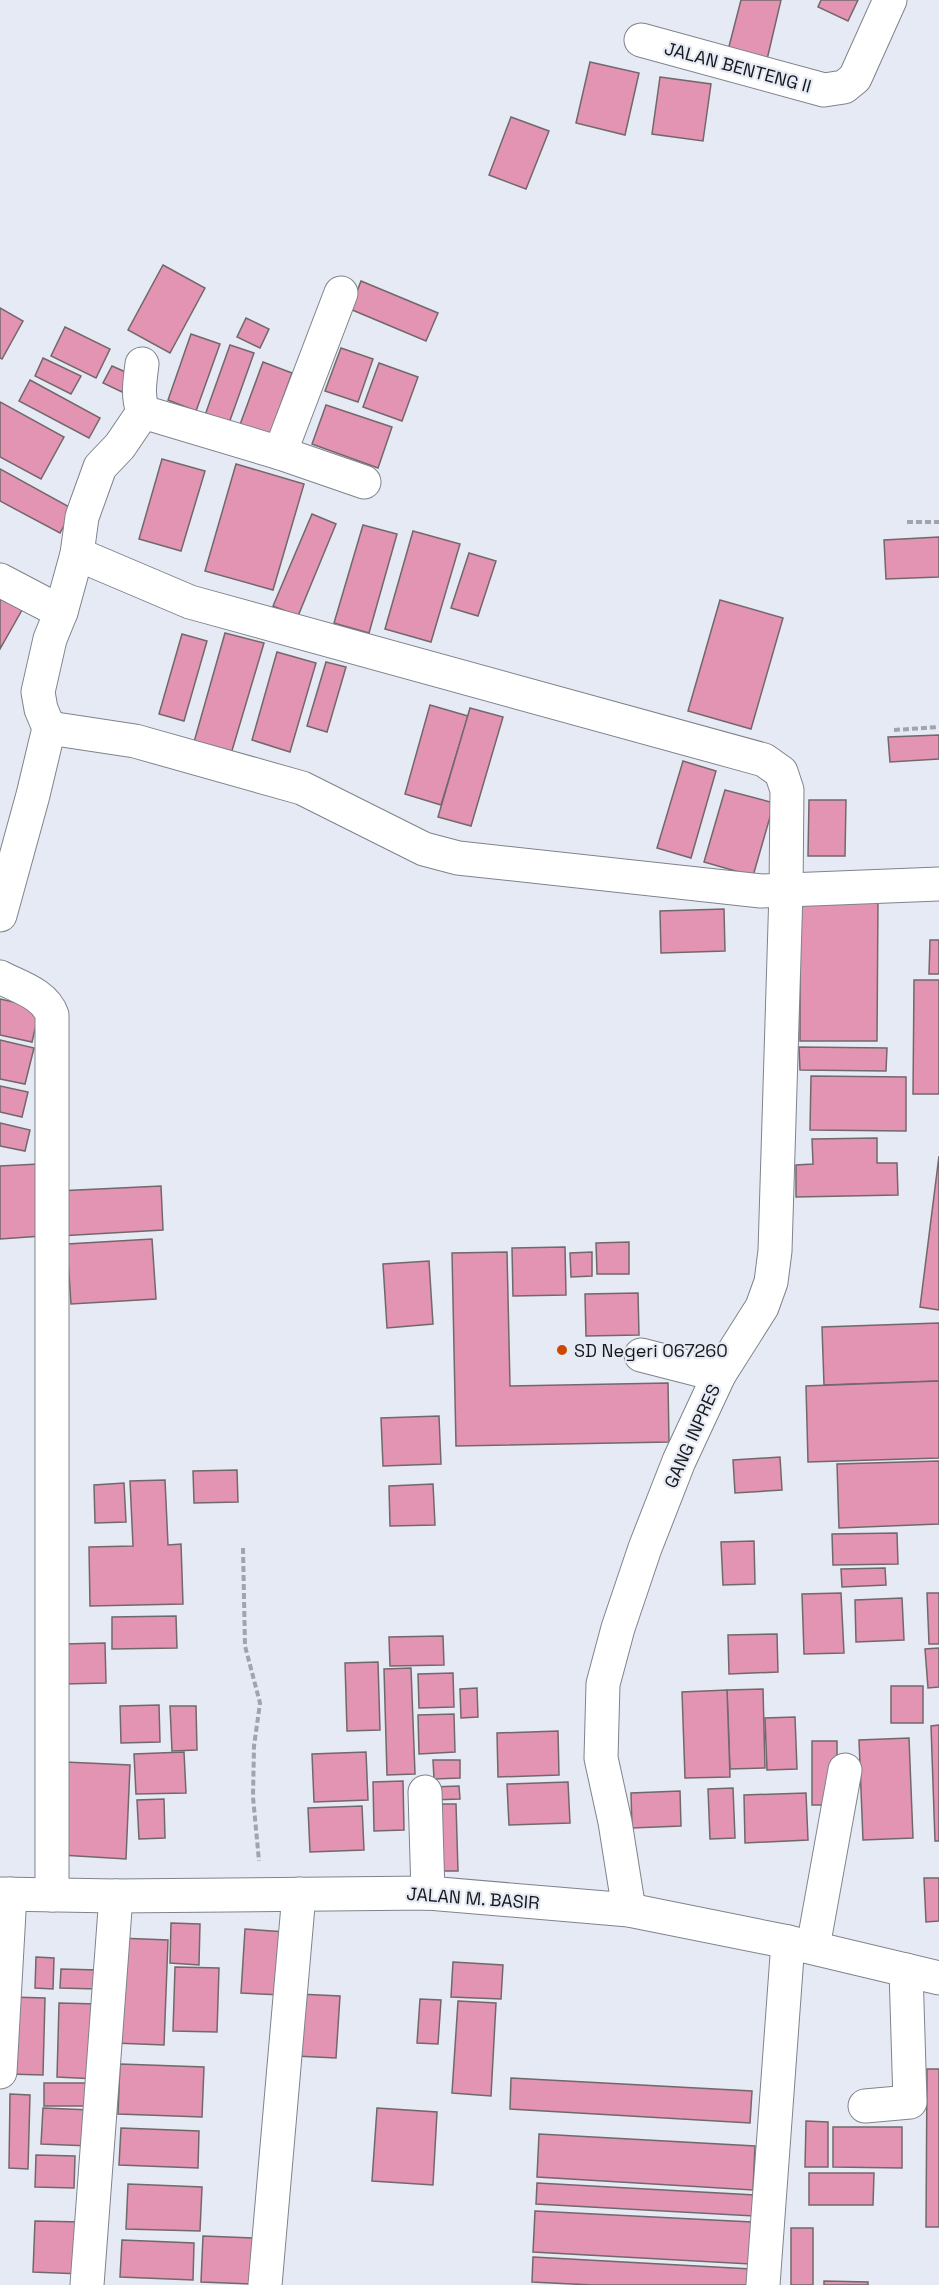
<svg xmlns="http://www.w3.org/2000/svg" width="939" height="2285" viewBox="0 0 939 2285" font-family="'Space Grotesk',sans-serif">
<rect width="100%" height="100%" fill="#e6eaf4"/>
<!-- building -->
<g fill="#e394b2" stroke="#72686b" stroke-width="1.5">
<path d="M741,0H781L765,68L726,58Z"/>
<path d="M821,0H858L848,21L818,7Z"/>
<path d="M590,62L639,73L625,135L576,123Z"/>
<path d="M660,77L711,84L703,141L652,134Z"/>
<path d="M511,117L549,131L526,189L489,175Z"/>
<path d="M163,265L205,288L170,353L128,330Z"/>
<path d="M361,281L438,313L426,341L350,309Z"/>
<path d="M0,308L23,321L2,359L0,358Z"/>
<path d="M246,318L269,329L260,348L237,337Z"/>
<path d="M65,327L110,349L96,378L51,356Z"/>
<path d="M191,334L220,344L196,411L168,400Z"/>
<path d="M230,345L254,353L228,426L204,418Z"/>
<path d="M341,348L373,359L358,402L325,391Z"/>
<path d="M43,358L81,376L71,394L35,376Z"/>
<path d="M263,362L292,373L268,440L238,430Z"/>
<path d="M379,363L418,377L402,421L363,407Z"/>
<path d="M112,366L130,374L122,392L103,383Z"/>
<path d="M30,380L100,418L89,438L19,401Z"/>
<path d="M0,402L64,437L41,479L0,457Z"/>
<path d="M326,405L392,427L378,468L312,444Z"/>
<path d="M162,459L205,471L181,551L139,539Z"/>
<path d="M236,464L304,484L273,590L205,571Z"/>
<path d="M0,469L73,509L60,533L0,501Z"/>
<path d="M312,514L336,524L298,616L273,606Z"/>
<path d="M363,525L397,534L369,633L334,623Z"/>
<path d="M413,531L460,544L431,642L385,629Z"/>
<path d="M939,537V577L886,579L884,540Z"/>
<path d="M469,553L496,561L478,616L451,608Z"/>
<path d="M0,599L22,610L0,649Z"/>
<path d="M720,600L783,618L751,729L688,711Z"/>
<path d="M225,633L264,643L231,754L194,742Z"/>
<path d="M182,634L207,641L184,721L159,714Z"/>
<path d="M277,652L316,663L290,752L252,740Z"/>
<path d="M326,662L346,667L327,732L307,726Z"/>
<path d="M430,705L468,716L441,805L405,794Z"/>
<path d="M470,708L503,717L471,826L438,817Z"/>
<path d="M939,735V759L890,762L888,737Z"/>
<path d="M683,761L716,771L691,858L657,848Z"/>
<path d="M725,790L774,803L753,876L704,862Z"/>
<path d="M809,800H846L845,856H808Z"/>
<path d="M800,897L878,898L877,1041H800Z"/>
<path d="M724,909L725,951L661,953L660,911Z"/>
<path d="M930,940H939V974H929Z"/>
<path d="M914,980H939V1094H913Z"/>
<path d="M0,999L40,1008L32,1042L0,1035Z"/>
<path d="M0,1040L34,1048L25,1084L0,1079Z"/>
<path d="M799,1047L887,1048L886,1071L800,1070Z"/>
<path d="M811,1076L906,1077V1131L810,1130Z"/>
<path d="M0,1086L28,1092L22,1117L0,1112Z"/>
<path d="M0,1123L30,1130L25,1151L0,1146Z"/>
<path d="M877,1138V1163H897L898,1195L796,1197V1165L813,1164L812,1139Z"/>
<path d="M939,1156V1310L920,1307Z"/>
<path d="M38,1164L42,1236L0,1239V1166Z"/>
<path d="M161,1186L163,1230L59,1236L57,1191Z"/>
<path d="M152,1239L156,1299L71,1304L67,1244Z"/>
<path d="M629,1242V1274H597L596,1243Z"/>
<path d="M565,1247L566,1295L513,1296L512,1248Z"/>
<path d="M507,1252L510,1386L668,1383L669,1442L456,1446L452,1253Z"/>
<path d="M592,1252V1276L571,1277L570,1253Z"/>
<path d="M429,1261L433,1324L387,1328L383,1264Z"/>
<path d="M638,1293L639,1335L586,1336L585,1294Z"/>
<path d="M939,1323V1381L824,1385L822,1327Z"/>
<path d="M939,1381V1458L808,1462L806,1386Z"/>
<path d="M439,1416L441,1464L383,1466L381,1418Z"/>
<path d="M780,1457L782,1490L735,1493L733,1460Z"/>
<path d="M939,1461V1524L839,1528L837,1464Z"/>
<path d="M237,1470L238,1502L194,1503L193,1471Z"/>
<path d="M165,1480L168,1545L181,1544L183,1604L90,1606L89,1547L133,1546L130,1481Z"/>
<path d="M124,1483L126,1522L95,1523L94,1485Z"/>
<path d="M433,1484L435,1525L390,1526L389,1486Z"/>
<path d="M897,1533L898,1564L833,1565L832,1534Z"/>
<path d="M754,1541L755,1584L723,1585L721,1542Z"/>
<path d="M885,1568L886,1585L842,1587L841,1569Z"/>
<path d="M841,1593L844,1653L804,1654L802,1594Z"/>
<path d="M927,1593H939V1644H929Z"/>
<path d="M902,1598L904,1640L856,1642L855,1600Z"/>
<path d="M176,1616L177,1648L112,1649V1617Z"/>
<path d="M777,1634L778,1672L729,1674L728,1635Z"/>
<path d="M443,1636L444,1665L390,1666L389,1637Z"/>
<path d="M105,1643L106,1683L64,1684L63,1644Z"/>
<path d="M939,1648V1687L928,1688L925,1649Z"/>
<path d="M378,1662L380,1730L347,1731L345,1663Z"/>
<path d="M411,1668L415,1774L387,1775L384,1669Z"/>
<path d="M453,1673L454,1707L419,1708L418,1674Z"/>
<rect x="891" y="1686" width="32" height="37"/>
<path d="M477,1688L478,1717L461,1718L460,1689Z"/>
<path d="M763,1689L765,1768L730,1769L727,1690Z"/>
<path d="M727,1690L730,1777L685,1778L682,1692Z"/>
<path d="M159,1705L160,1742L121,1743L120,1706Z"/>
<path d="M170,1706H196L197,1750L172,1751Z"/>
<path d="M454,1714L455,1752L419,1754L418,1715Z"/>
<path d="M795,1717L797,1769L767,1770L765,1718Z"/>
<path d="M939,1725V1841H935L931,1726Z"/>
<path d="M558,1731L559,1775L498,1777L497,1733Z"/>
<path d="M909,1738L913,1838L863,1840L859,1740Z"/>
<rect x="812" y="1741" width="25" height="64"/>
<path d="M184,1752L186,1793L136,1794L134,1754Z"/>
<path d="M366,1752L368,1800L314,1802L312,1754Z"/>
<path d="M433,1760H460V1778L434,1779Z"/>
<path d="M65,1762L130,1765L126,1859L61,1855Z"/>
<path d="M403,1781L404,1830L374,1831L373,1782Z"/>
<path d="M568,1782L570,1823L509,1825L507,1784Z"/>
<path d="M459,1786L460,1799L432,1800V1787Z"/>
<path d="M733,1788L735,1838L710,1839L708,1789Z"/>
<path d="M680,1791L681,1826L632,1828L631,1793Z"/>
<path d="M806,1793L808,1840L745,1843L744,1795Z"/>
<path d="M164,1799L165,1838L139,1839L137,1800Z"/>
<path d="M433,1804H456L458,1871H436Z"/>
<path d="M362,1806L364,1850L310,1852L308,1808Z"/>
<path d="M924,1878H939V1921L926,1922Z"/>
<path d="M171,1923L200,1924L199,1965L170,1963Z"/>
<path d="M245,1929L286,1932L282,1995L241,1993Z"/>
<path d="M119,1938L168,1940L164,2045L115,2043Z"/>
<path d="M36,1957L54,1958L53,1989L35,1988Z"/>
<path d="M453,1962L503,1965L501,1999L451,1997Z"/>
<path d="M175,1967L219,1968L217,2032L173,2031Z"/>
<path d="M61,1969L98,1970L97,1989L60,1988Z"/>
<path d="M298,1994L340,1996L336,2058L295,2056Z"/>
<path d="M11,1997L45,1998L43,2075L8,2074Z"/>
<path d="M420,1999L441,2000L438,2044L417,2043Z"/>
<path d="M458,2001L496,2003L491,2096L452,2093Z"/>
<path d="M59,2003L98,2004L96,2079L57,2077Z"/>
<path d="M120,2064L204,2067L202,2117L118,2114Z"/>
<path d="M927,2069H939V2227H926Z"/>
<path d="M511,2078L752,2091L750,2123L510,2109Z"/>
<path d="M44,2083H98L97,2106H44Z"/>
<path d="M10,2094L30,2095L28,2169L9,2168Z"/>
<path d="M43,2108L91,2110L90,2146L41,2144Z"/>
<path d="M377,2108L437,2112L433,2185L372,2181Z"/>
<path d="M806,2121L828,2122V2167H805Z"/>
<path d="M833,2127H902V2168L833,2167Z"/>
<path d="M121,2128L199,2131L198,2168L119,2165Z"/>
<path d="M539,2134L755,2146L753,2190L537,2177Z"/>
<path d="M36,2155L75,2156L74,2188L35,2187Z"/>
<path d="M809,2173H874L873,2205H809Z"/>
<path d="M537,2183L755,2195L754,2216L536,2204Z"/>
<path d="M128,2184L202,2187L200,2231L126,2229Z"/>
<path d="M535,2211L752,2222L750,2264L533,2252Z"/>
<path d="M35,2221L82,2222L81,2274L33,2272Z"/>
<rect x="791" y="2228" width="22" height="57"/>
<path d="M203,2236L253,2238L251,2284L201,2282Z"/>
<path d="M122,2240L194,2243L193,2280L120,2277Z"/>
<path d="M533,2257L751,2269L750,2285H592L532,2282Z"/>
<path d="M824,2281L868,2282V2285H824Z"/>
</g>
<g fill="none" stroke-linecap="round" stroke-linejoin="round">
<!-- minor casing -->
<g stroke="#7f838b" stroke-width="35">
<g id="minor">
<path d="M641,40L824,90L844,87L855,78L890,0"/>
<path d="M143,412L280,453L364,482"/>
<path d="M280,453L341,293"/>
<path d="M77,554L190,602L764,760L781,772L787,790L786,891L775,1251L771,1282L762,1307L719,1375L679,1461L645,1548L618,1628L603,1684L601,1758L615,1822L629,1910"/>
<path d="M0,580L61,612"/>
<path d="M49,728L135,741L302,788L424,849L458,858L761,891L939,884"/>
<path d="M0,915L33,795L49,728L41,709L38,692L50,639L61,612L77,554L82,517L100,467L120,446L143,412C137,395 140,381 142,364"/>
<path d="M0,977C19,987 45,994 52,1015V1895"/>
<path d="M641,1355L719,1375"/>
<path d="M425,1792L428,1893"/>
<path d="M813,1947L845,1770"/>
<path d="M0,2072L10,1894"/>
<path d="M865,2106L910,2102L906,1970"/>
<path d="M87,2285L116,1896"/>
<path d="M265,2285L299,1894"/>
<path d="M763,2285L788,1942"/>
</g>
</g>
<!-- major casing -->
<g stroke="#7f838b" stroke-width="35">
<path id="major" d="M0,1894L116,1896L428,1893L629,1910L788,1942L939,1978"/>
</g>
<!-- path -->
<g stroke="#a1a4ac" stroke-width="4" stroke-dasharray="6 3" stroke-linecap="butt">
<path d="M907,522H939"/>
<path d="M894,730L939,727"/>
<path d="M243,1548L245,1646L260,1703L254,1746L253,1797L259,1861"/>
</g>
<!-- minor -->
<use href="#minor" stroke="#fff" stroke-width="33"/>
<!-- major -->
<use href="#major" stroke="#fff" stroke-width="33"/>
</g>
<!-- markers -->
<circle fill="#cd4801" stroke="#e6eaf4" stroke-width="2" cx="562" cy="1350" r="6"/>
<g text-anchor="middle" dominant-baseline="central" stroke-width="4.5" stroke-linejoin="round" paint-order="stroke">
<!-- street labels -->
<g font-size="18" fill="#16181b" stroke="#e6eaf4">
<text transform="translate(738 67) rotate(15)">JALAN BENTENG II</text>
<text transform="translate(692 1436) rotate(-66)">GANG INPRES</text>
<text transform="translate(473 1898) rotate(4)">JALAN M. BASIR</text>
</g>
<!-- poi labels -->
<g font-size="18" fill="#16181b" stroke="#e6eaf4" text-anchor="start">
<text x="574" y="1350">SD Negeri 067260</text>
</g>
</g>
</svg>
